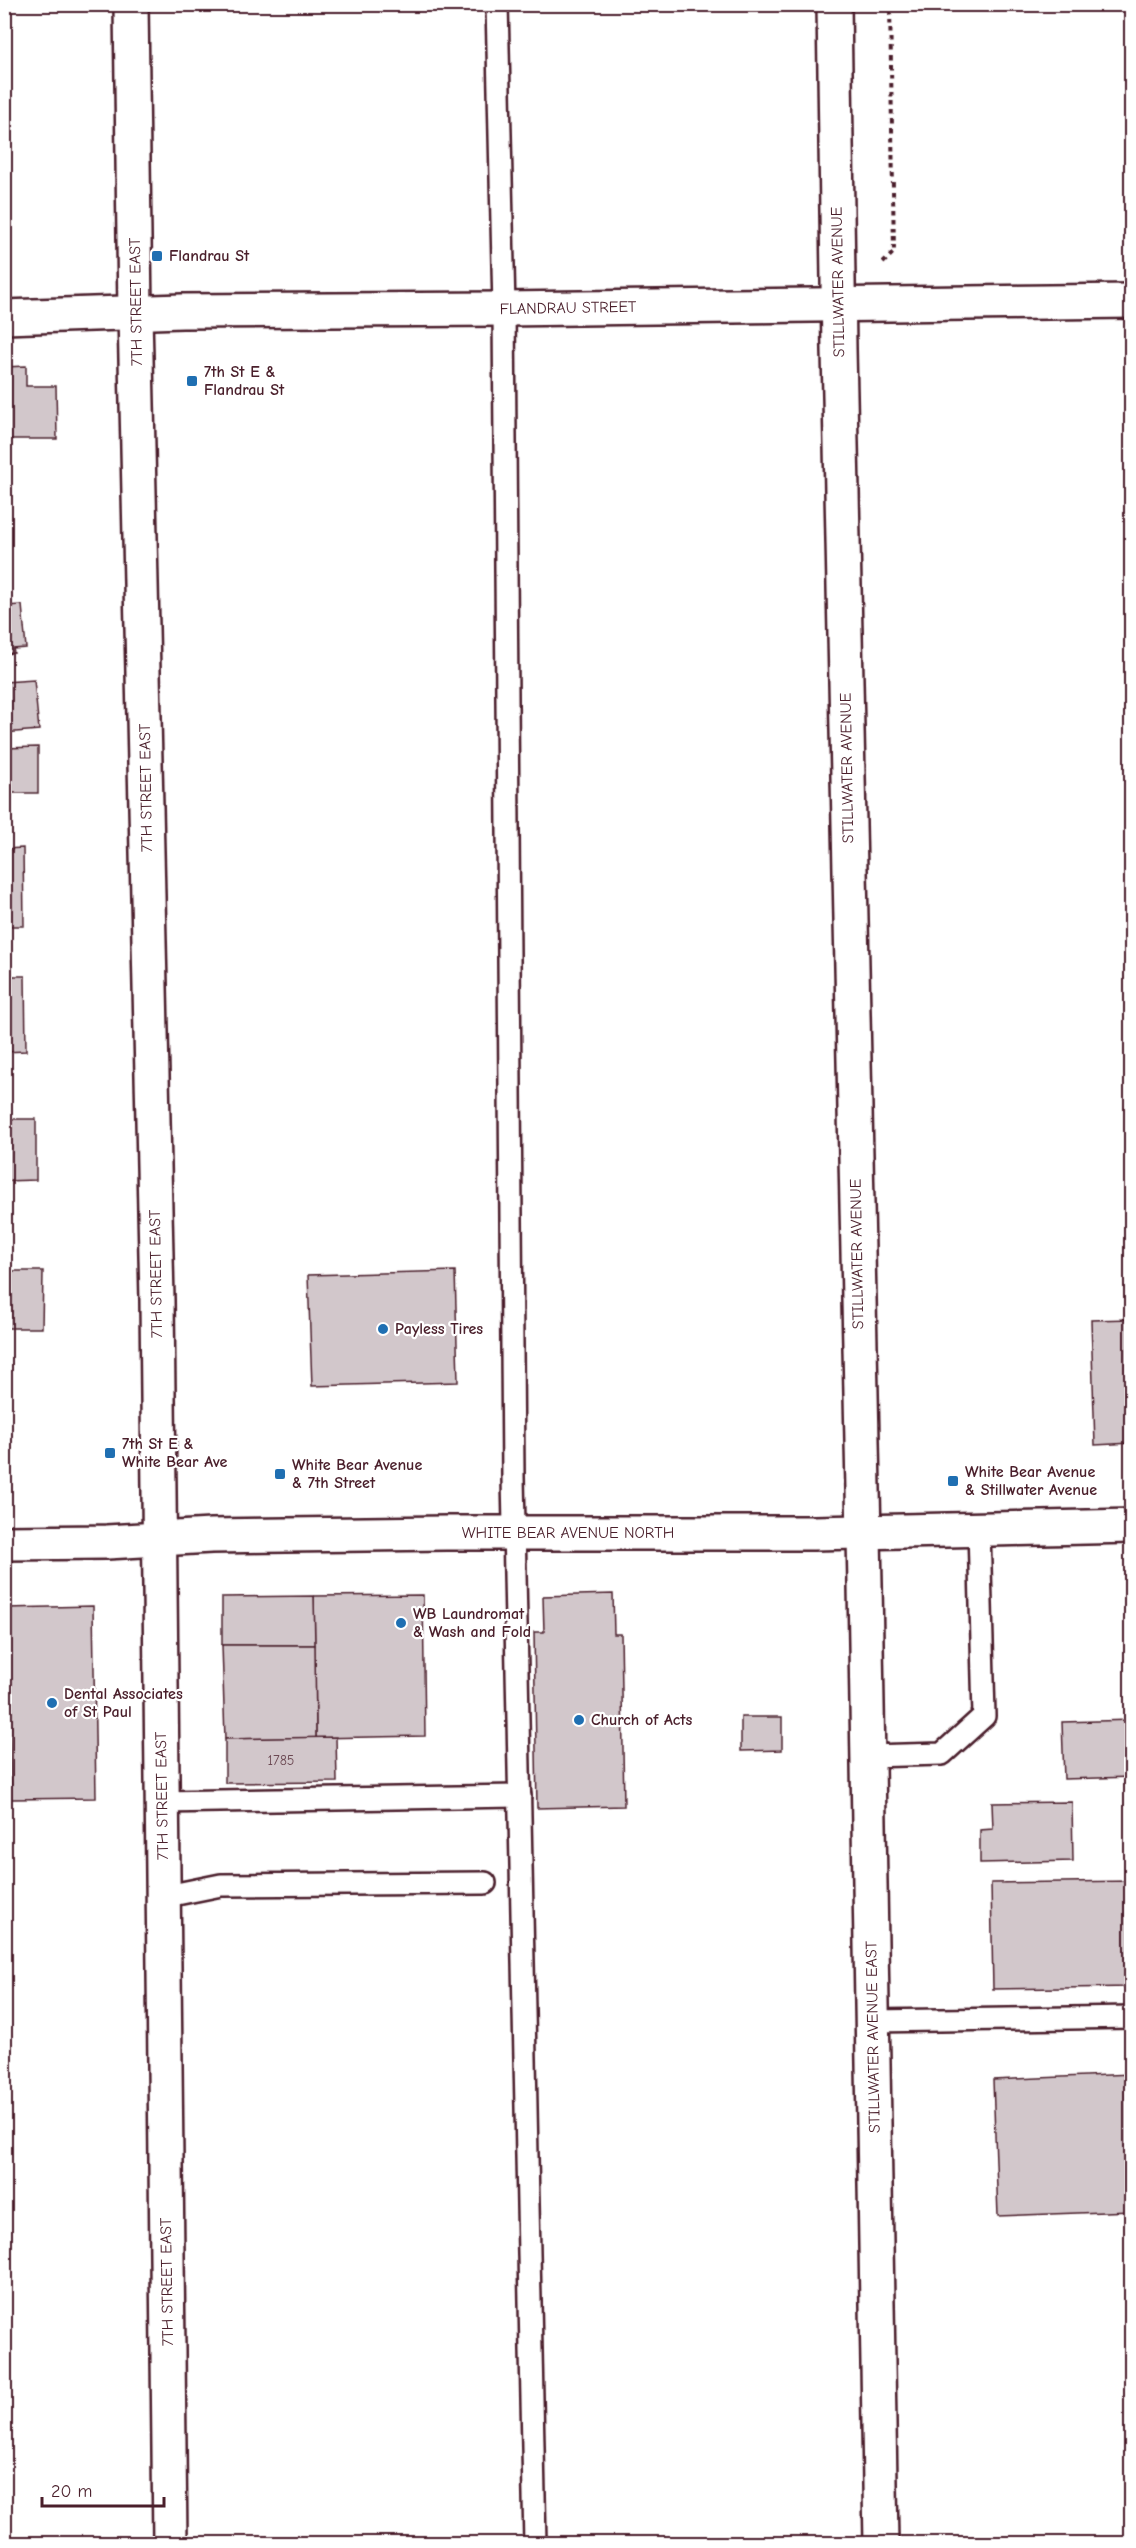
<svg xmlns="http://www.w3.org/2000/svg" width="1136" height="2548" viewBox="0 0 1136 2548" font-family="'Comic Neue',sans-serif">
<rect width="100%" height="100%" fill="#fff"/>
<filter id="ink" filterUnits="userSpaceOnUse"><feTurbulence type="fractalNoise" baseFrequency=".0167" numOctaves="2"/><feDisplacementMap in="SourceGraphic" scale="12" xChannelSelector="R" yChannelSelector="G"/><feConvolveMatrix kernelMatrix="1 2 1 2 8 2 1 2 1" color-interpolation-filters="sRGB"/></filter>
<g filter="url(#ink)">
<!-- building -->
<g fill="#d2c7cb" stroke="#4a1f2b" stroke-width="1.5">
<path d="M26,366V386H56L57,439H4V367Z"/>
<path d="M22,605L26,648L13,649L14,653L4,654V606Z"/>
<path d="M34,680L39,730L4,733V682Z"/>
<path d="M38,747V793H4V748Z"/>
<path d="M23,848L24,926H4V849Z"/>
<path d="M4,976H25L26,1051L4,1052Z"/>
<path d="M4,1119H36V1180L4,1181Z"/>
<path d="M4,1271H43L42,1328H4Z"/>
<path d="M455,1271L458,1382L312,1386L308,1275Z"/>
<path d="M1132,1319V1443L1095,1445L1091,1320Z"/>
<path d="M613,1594L614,1634H621L624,1806L537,1808L534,1632H544L543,1596Z"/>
<path d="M423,1595L425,1736L316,1738L314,1596Z"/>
<path d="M314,1596L315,1645H222V1597Z"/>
<path d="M93,1606L96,1798L11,1799L7,1608Z"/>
<path d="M222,1645H315L316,1738L225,1739Z"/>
<path d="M741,1717H782V1750L741,1751Z"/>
<path d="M1132,1720V1777L1064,1779L1062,1722Z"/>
<path d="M336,1737L337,1782L225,1783V1739Z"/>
<path d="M1072,1802L1073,1861L980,1863V1830L993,1829L992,1803Z"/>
<path d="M1132,1881V1987L993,1989L991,1883Z"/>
<path d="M1132,2074V2211L998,2216L993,2080Z"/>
</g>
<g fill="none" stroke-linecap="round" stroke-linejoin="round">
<!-- service casing -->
<g stroke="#4a1f2b" stroke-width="26">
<g id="service">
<path d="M497,4L504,309L513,1477L535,2544"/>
<path d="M868,1756L942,1754L984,1716L979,1529"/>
<path d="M162,1802L520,1796"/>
<path d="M162,1897L221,1885L485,1883"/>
<path d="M872,2021L1132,2017"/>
</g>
</g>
<!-- minor casing -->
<g stroke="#4a1f2b" stroke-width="38">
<g id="minor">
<path d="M834,4L839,349L865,1584L881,2544"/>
<path d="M4,317L182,311L504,309L1132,301"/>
</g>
</g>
<!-- tertiary casing -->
<g stroke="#4a1f2b" stroke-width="38">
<path id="tertiary" d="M131,4L135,314L157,1300L170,2544"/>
</g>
<!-- secondary casing -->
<g stroke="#4a1f2b" stroke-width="38">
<path id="secondary" d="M4,1543L107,1542L211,1536L446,1533H814L1132,1526"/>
</g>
<!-- path -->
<path stroke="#4a1f2b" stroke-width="4" stroke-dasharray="4.5 4.5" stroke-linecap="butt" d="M883,263L894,252L890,4"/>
<!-- service -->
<use href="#service" stroke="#fff" stroke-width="21"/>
<!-- minor -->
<use href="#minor" stroke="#fff" stroke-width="33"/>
<!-- tertiary -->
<use href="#tertiary" stroke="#fff" stroke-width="33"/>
<!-- secondary -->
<use href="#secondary" stroke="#fff" stroke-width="33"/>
</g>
</g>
<!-- markers -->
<g fill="#1f6fb2" stroke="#fff" stroke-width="2">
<rect x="151" y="250" width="12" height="12" rx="3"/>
<rect x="186" y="375" width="12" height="12" rx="3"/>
<circle cx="383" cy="1329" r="6"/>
<rect x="104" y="1447" width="12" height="12" rx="3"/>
<rect x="274" y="1468" width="12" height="12" rx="3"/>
<rect x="947" y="1475" width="12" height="12" rx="3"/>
<circle cx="401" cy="1623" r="6"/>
<circle cx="52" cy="1703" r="6"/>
<circle cx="579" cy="1720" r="6"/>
</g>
<g text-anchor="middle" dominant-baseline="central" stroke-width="4.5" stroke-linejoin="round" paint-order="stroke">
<!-- number labels -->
<g font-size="14" fill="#6c4953">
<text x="281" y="1760">1785</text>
</g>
<!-- poi labels -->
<g font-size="16" font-weight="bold" fill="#4a1f2b" stroke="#fff" text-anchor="start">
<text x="169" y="256">Flandrau St</text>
<text x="204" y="372">7th St E &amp;<tspan x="204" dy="18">Flandrau St</tspan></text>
<text x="395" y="1329">Payless Tires</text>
<text x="122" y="1444">7th St E &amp;<tspan x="122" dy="18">White Bear Ave</tspan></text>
<text x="292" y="1465">White Bear Avenue<tspan x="292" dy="18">&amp; 7th Street</tspan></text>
<text x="965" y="1472">White Bear Avenue<tspan x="965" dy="18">&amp; Stillwater Avenue</tspan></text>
<text x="413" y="1614">WB Laundromat<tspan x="413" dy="18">&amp; Wash and Fold</tspan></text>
<text x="64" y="1694">Dental Associates<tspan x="64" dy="18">of St Paul</tspan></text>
<text x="591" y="1720">Church of Acts</text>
</g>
<!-- street labels -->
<g font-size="16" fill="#4a1f2b" stroke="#fff">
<text transform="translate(838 282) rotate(-91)">STILLWATER AVENUE</text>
<text transform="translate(136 302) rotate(-91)">7TH STREET EAST</text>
<text transform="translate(568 308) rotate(-1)">FLANDRAU STREET</text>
<text transform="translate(847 768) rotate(-91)">STILLWATER AVENUE</text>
<text transform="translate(146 788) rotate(-91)">7TH STREET EAST</text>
<text transform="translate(857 1254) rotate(-91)">STILLWATER AVENUE</text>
<text transform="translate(156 1274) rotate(-91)">7TH STREET EAST</text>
<text x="568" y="1533">WHITE BEAR AVENUE NORTH</text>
<text transform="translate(162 1796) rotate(-91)">7TH STREET EAST</text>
<text transform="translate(873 2037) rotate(-91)">STILLWATER AVENUE EAST</text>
<text transform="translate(167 2282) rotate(-91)">7TH STREET EAST</text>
</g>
</g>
<!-- margin -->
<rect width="1136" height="2548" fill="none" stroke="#fff" stroke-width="24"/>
<rect x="12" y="12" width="1112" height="2524" fill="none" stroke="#4a1f2b" stroke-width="2" filter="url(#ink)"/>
<!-- scale -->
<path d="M42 2497v9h122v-9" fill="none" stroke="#4a1f2b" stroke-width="3"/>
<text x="51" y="2497" font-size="18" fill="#4a1f2b" stroke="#ffffff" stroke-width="4.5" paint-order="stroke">20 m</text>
</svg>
